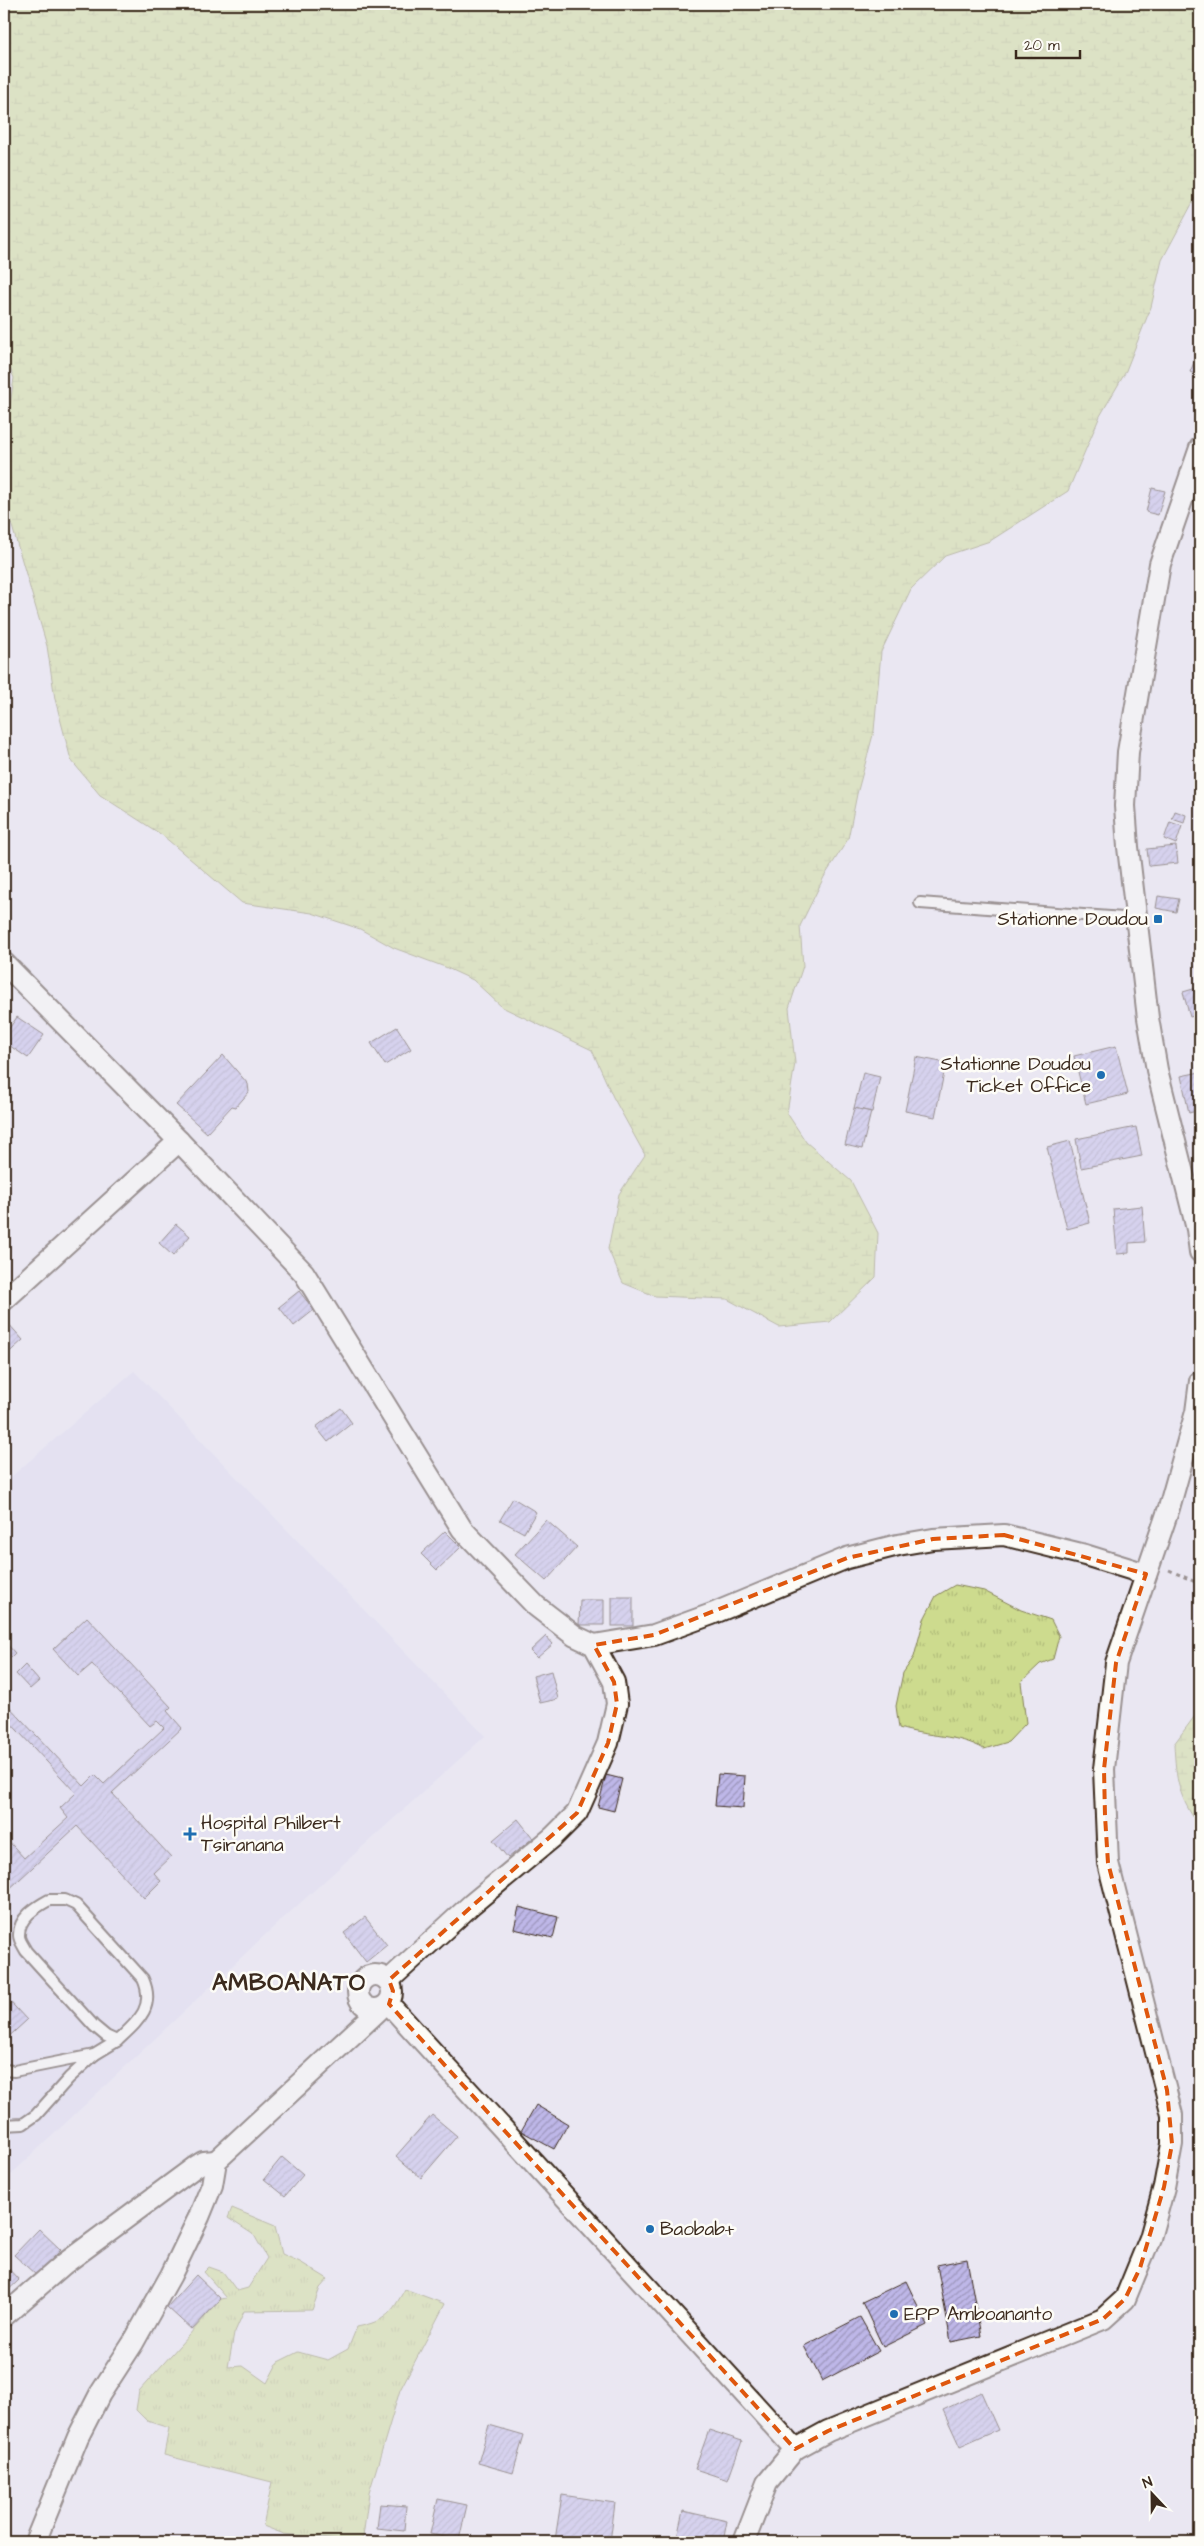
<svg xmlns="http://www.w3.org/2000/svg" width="1204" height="2546" viewBox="0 0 1204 2546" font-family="'Architects Daughter',sans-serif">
<defs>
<pattern id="grass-tufts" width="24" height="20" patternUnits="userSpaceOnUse" patternTransform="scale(1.25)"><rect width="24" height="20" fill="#cddb8e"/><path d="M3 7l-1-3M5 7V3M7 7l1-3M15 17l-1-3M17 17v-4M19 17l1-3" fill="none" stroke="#b1bc7a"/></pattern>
<pattern id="wetland-marsh" width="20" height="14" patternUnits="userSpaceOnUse" patternTransform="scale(1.25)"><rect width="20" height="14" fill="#cddb8e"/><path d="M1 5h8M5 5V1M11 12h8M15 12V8" fill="none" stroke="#b1bc7a"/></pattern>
<pattern id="building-hatch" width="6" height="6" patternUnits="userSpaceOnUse" patternTransform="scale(1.25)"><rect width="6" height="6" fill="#beb7e8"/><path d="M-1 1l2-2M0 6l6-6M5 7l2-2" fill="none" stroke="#9c95bb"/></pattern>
</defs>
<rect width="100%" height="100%" fill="#eae7f2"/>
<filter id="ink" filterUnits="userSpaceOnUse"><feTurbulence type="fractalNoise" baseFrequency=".02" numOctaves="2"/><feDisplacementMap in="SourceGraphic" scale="10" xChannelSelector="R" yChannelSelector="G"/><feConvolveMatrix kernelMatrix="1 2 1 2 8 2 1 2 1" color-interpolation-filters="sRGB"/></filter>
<g filter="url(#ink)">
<!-- built -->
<path fill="#ddd9ef" d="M134,1371L485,1736L268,1932L4,2181V1483Z"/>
<!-- grass -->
<g fill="url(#grass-tufts)" stroke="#848256">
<path d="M955,1585L984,1591L1021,1610L1051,1620L1059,1636L1053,1659L1040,1664L1021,1682L1026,1723L1008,1742L984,1749C958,1734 927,1737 899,1728L896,1706L903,1673L914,1657L924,1619L936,1596Z"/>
<path d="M232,2208L275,2226L282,2254L300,2262L328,2279L320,2288L312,2310L244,2311L234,2334L228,2367L243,2366L267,2383L278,2362L298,2352L328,2360L348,2349L357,2327C386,2321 391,2314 405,2289L445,2304L400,2390L369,2493L363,2537L356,2542L284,2534L263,2526L272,2482L164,2455L169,2428L147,2421L136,2410L139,2391L221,2299L227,2298L204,2272L209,2267L223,2272L237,2291L248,2288L267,2258L254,2235L228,2218Z"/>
</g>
<!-- wetland -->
<g fill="url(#wetland-marsh)" stroke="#848256">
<path d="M4,4H1200V189L1162,260L1151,307L1125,373L1100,416L1068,491L990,541L945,556L911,589L881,652L874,731L857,794L848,839L824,877L800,926L803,966L789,1008L795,1063L787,1113L806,1142L851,1181L878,1233L876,1277L830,1322L779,1327L727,1299L655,1296L623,1283L608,1249L619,1194L645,1155L613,1097L592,1050L502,1007L473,980L445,967L394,948L360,929L312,913L242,903L162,835L100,795L71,760L55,699L47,646L7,509L4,495V447L14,378L4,353Z"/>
<path d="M1200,1709V1827C1178,1796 1176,1781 1174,1744Z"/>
</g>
<!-- building -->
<g fill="url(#building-hatch)" stroke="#3b2a1e">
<path d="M1200,348V376L1190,372Z"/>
<path d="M1152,488L1165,491L1158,515L1146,512Z"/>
<path d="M1195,509L1200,510V535H1195Z"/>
<path d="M1175,811L1186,815L1184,823L1172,819Z"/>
<path d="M1170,822L1182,826L1176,844L1164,839Z"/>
<path d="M1176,846L1178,863L1149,866L1147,849Z"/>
<path d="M1158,896L1179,899L1176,912L1156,908Z"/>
<path d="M1200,987V1014L1190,1017L1183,992Z"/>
<path d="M17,1017L44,1035L28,1058L4,1042V1036Z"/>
<path d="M1200,1022V1044L1196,1023Z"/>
<path d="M397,1027L411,1049L385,1065L371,1043Z"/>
<path d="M1116,1046L1128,1094L1086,1104L1074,1056Z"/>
<path d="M223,1055L248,1084L249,1092L236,1107L232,1106L207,1133L176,1105Z"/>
<path d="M916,1057L946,1063L935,1117L905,1111Z"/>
<path d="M1200,1072V1110L1189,1113L1181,1076Z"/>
<path d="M863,1073L880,1077L872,1112L854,1108Z"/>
<path d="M854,1108L871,1112L862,1149L845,1145Z"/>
<path d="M1136,1127L1142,1156L1081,1168L1076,1139Z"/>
<path d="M1070,1141L1090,1223L1067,1229L1047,1147Z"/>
<path d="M1142,1206L1145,1242L1129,1243V1253L1117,1254L1113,1209Z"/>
<path d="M176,1224L190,1236L173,1256L159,1243Z"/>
<path d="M299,1291L314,1310L294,1326L279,1307Z"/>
<path d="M7,1322L23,1340L4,1357V1324Z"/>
<path d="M341,1408L352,1423L328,1442L316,1427Z"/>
<path d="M513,1498L536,1512L524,1533L500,1520Z"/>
<path d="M546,1520L577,1547L546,1581L515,1554Z"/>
<path d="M445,1531L461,1547L437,1570L421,1554Z"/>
<rect x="612" y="1597" width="21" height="29"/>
<path d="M580,1600H604V1625H579Z"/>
<path d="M87,1617L171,1707L167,1711L182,1728L112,1793L171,1857L154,1873L161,1881L144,1898L77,1826L4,1894V1836L24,1858L68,1818L60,1808L76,1793L4,1716V1701L84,1786L95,1775L104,1784L164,1728L157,1721L150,1726L92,1664L78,1676L53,1649Z"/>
<path d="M546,1636L553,1644L537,1658L530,1651Z"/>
<path d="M4,1641L15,1653L4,1664Z"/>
<path d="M25,1665L39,1681L30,1689L16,1674Z"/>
<path d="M551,1671L558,1699L540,1703L533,1676Z"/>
<path d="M718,1774L745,1776L743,1808L715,1806Z"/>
<path d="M606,1775L622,1779L614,1811L598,1807Z"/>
<path d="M518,1819L533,1838L508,1858L493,1840Z"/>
<path d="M519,1907L558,1917L553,1938L514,1929Z"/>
<path d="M365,1917L387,1945L366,1962L344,1933Z"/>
<path d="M4,1995L27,2020L4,2041Z"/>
<path d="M536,2105L568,2124L554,2149L521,2131Z"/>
<path d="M432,2115L457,2136L421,2178L396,2156Z"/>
<path d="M282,2157L303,2175L285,2196L264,2179Z"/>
<path d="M39,2229L61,2250L36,2275L14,2255Z"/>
<path d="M967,2259L981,2336L951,2342L937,2265Z"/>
<path d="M4,2264L19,2280L4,2294Z"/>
<path d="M196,2275L221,2299L192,2330L167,2307Z"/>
<path d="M906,2281L927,2325L883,2347L862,2302Z"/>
<path d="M860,2317L879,2351L822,2381L804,2346Z"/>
<path d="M981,2392L998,2430L960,2447L943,2410Z"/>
<path d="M489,2425L524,2435L513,2473L478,2463Z"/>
<path d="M709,2430L742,2441L728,2480L695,2469Z"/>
<path d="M562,2495L615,2503L610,2542L555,2540Z"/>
<path d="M438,2499L467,2505L459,2540L430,2534Z"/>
<path d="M380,2504L406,2506L404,2531L377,2528Z"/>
<path d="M683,2511L727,2521L723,2542H676Z"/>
</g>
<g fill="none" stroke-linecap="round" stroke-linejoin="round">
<!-- lane casing -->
<g stroke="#3b2a1e" stroke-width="14">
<g id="lane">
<path d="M920,903L1137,919"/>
<path d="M49,1900H65L76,1905L143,1979C156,2008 137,2022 117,2041L106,2036L94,2026L26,1951C24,1947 19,1940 19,1936C18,1918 36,1907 49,1900Z"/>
<path d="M4,2070L14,2071L94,2055L117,2041"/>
<path d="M4,2125L23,2124L36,2115L69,2078L94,2055"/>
</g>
</g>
<!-- street casing -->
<g stroke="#3b2a1e" stroke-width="24">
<g id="street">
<path d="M1200,448L1160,564L1128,752L1125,806L1128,847L1148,1018L1157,1070L1197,1229L1200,1252"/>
<path d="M4,963L179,1141L304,1273L462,1529L536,1606L575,1636L594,1645L614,1682L617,1704L608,1743L577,1813L553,1837L472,1904L389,1980"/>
<path d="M4,1300L179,1141"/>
<path d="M594,1645L654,1635L712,1614L847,1558L898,1545L933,1539L1004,1535L1085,1555L1146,1574"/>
<circle cx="375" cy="1992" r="17"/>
<path d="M389,2004L795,2449"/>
<path d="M4,2316L64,2264L195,2167L203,2162L216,2161"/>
<path d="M35,2542L78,2437L100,2394L133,2343L171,2275L199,2217L212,2185L216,2161L379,2010"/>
<path d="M744,2542L767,2483L795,2449L828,2431L1103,2319L1125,2299L1150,2238L1164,2187L1172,2144V2115L1108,1863L1104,1769L1116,1663L1169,1508L1196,1412L1200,1381"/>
</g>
</g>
<!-- path -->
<path stroke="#3b2a1e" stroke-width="3" stroke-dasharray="4 4" stroke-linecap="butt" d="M1169,1570L1200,1584"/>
<!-- lane -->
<use href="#lane" stroke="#fdfcf7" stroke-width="10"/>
<!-- street -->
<use href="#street" stroke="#fdfcf7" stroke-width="20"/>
</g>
</g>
<!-- marked area -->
<path d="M0 0H1204V2546H0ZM1004,1535L1146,1574L1116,1663L1104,1769L1105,1816L1108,1863L1167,2090L1172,2144L1164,2187L1140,2268L1125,2299L1103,2319L828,2431L795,2449L389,2004L393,1991L389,1980L577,1813L608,1743L617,1704L614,1682L594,1645L654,1635L847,1558L933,1539Z" fill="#eae7f2" fill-opacity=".55" fill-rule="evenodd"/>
<path fill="none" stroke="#df570d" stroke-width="4" stroke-dasharray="10 6" stroke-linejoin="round" d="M1004,1535L1146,1574L1116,1663L1104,1769L1105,1816L1108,1863L1167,2090L1172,2144L1164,2187L1140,2268L1125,2299L1103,2319L828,2431L795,2449L389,2004L393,1991L389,1980L577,1813L608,1743L617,1704L614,1682L594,1645L654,1635L847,1558L933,1539Z"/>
<!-- markers -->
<g fill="#1f6fb2" stroke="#fdfcf7" stroke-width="2">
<rect x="1153" y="914" width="10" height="10" rx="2.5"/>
<circle cx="1101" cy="1075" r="5"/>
<path d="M187.5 1826.5h5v5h5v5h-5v5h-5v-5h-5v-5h5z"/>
<circle cx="650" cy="2229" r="5"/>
<circle cx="894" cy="2314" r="5"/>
</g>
<g text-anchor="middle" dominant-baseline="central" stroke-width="5" stroke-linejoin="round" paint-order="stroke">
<!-- poi labels -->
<g font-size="19" fill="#3b2a1e" stroke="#fdfcf7" text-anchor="start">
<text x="1148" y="919" text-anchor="end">Stationne Doudou</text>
<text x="1091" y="1064" text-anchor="end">Stationne Doudou<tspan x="1091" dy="22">Ticket Office</tspan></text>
<text x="201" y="1823">Hospital Philbert<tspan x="201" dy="22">Tsiranana</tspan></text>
<text x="660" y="2229">Baobab+</text>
<text x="904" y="2314">EPP Amboananto</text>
</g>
<!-- district labels -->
<g font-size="24" font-weight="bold" letter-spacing="1" fill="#3b2a1e" stroke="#fdfcf7">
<text x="289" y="1983">AMBOANATO</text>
</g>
</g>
<!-- margin -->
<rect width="1204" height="2546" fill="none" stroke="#fdfcf7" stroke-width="20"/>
<rect x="10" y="10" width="1184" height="2526" fill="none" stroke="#3b2a1e" stroke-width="2" filter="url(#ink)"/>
<!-- north arrow -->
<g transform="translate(1152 2494) rotate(338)" stroke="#fdfcf7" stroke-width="4" paint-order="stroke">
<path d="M0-4L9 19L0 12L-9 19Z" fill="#3b2a1e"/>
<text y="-8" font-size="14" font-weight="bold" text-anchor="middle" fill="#3b2a1e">N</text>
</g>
<!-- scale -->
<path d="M1016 50v8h64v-8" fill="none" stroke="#3b2a1e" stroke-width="2.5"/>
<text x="1024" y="50" font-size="15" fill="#3b2a1e" stroke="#fdfcf7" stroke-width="4" paint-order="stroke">20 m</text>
</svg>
